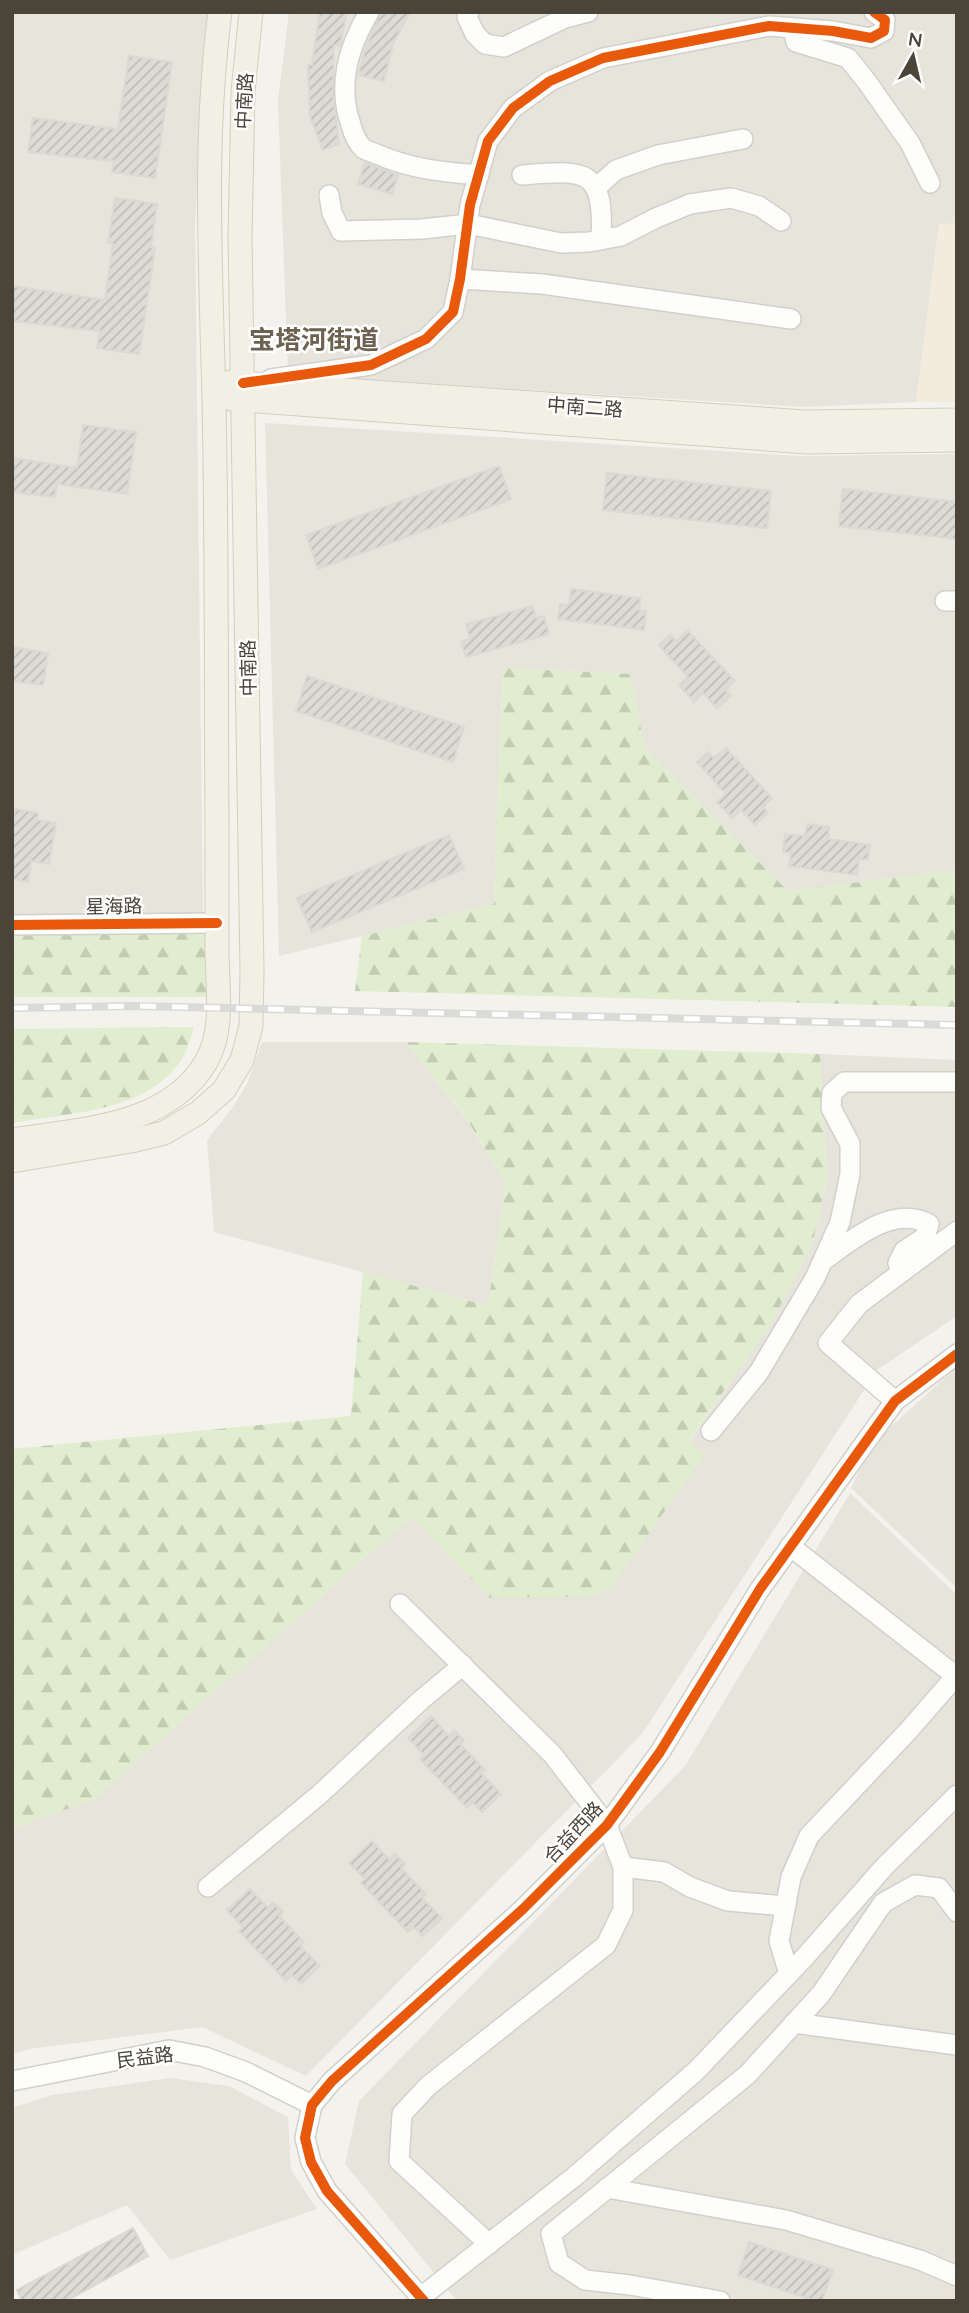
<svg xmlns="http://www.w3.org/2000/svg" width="969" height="2313" viewBox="0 0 969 2313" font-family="Quicksand,'Noto Sans SC',sans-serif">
<defs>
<pattern id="forest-firs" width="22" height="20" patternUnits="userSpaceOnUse" patternTransform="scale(1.75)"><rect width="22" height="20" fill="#e0edce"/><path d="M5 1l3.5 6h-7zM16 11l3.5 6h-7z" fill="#c2ccb2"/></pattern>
<pattern id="building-hatch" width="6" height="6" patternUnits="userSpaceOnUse" patternTransform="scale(1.75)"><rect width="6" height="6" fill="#dddbd6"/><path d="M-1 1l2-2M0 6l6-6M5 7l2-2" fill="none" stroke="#bfbdb8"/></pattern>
</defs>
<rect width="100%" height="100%" fill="#f3f2ed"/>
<!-- residential -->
<g fill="#e7e4dc">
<path d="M12,12H208L195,224L203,917L12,918Z"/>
<path d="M289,12H957V223L939,225L916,402L803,407L288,375L278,101Z"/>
<path d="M265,423L800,456L957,454V870L788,891L645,749L630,674L503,668L494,904L279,956Z"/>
<path d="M262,1042H405L461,1111L506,1183L488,1306L214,1232L207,1140L233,1107L247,1084Z"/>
<path d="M820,1054L957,1060V1316L877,1370L642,1734L306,2076L202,2027L29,2049L12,2054V1828L93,1800L412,1516L490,1598L704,1454L689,1442L772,1322L813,1241L827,1178Z"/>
<path d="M957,1367V1588L851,1488L873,1443Z"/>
<path d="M850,1493L957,1595V2301H457L345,2164L359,2101L685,1766Z"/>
<path d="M170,2078L229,2086L288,2117L291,2170L317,2209L170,2260L127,2205L12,2255V2108L52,2095Z"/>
</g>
<!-- commercial -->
<path fill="#f2ebde" d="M957,223V402H916L939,224Z"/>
<!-- forest -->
<g fill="url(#forest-firs)">
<path d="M503,668L630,674L645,749L788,891L957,870V1007L355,991L362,936L494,904Z"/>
<path d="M205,927L206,997H12V931Z"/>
<path d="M194,1027C191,1037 188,1048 183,1057C151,1112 68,1113 12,1123V1029Z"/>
<path d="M405,1042L820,1054L827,1178L813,1241L772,1322L689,1441L705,1454L611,1587L594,1596L490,1598L411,1517L93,1800L12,1828V1449L351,1416L363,1272L488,1306L506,1183L461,1110Z"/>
</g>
<!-- building -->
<g fill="url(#building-hatch)" stroke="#dbd9d3" stroke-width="2">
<path d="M320,12H347L340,46L334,45L333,96L339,144L323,150L310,117L308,65H312Z"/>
<path d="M381,12H410L393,44L384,81L358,75L367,44Z"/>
<path d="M129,56L172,62L155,178L112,172L114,161L28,152L33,118L118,129Z"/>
<path d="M365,163L398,175L392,194L358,184Z"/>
<path d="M115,198L157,204L151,247L155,248L139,354L97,348L100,331L12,321V286L105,300L113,244L108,243Z"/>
<path d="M83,425L136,432L127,494L57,484L55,497L12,492V458L77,468Z"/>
<path d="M499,466L511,499L318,569L306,535Z"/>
<path d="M607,473L771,491L767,528L603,510Z"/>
<path d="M843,489L957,502V539L839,526Z"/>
<path d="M571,589L640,598L639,610L646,611L644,630L558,619L560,604L569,605Z"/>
<path d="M533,606L536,618L544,616L549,634L466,657L461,642L470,639L466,624Z"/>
<path d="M688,631L735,681L725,690L731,696L717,708L703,693L694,702L679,685L688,677L659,645L670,635L676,641Z"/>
<path d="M12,647L48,653L43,685L12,681Z"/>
<path d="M307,676L464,727L453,762L296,711Z"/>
<path d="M726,748L772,798L763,807L768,813L755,825L741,810L732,818L717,802L726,794L697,762L708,752L714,758Z"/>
<path d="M15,809L38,813L37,820L56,823L49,864L31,861L28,882L12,879V828Z"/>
<path d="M807,824L829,827L828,839L870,845L868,860L859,859L857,875L789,866L791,853L783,852L785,834L805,836Z"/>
<path d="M449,835L464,869L312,932L297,898Z"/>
<path d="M431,1716L449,1736L454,1730L464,1740L460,1744L485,1770L481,1773L501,1794L482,1812L473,1803L467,1808L420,1759L424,1755L408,1738Z"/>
<path d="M372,1841L390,1860L395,1854L405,1864L401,1868L426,1894L422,1898L442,1918L423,1936L414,1927L408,1932L361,1883L365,1879L349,1863Z"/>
<path d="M250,1889L268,1908L273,1902L283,1912L279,1916L304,1942L300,1946L320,1966L301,1984L292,1975L286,1981L239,1931L243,1927L227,1910Z"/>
<path d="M133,2228L148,2256L66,2301H22L17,2290Z"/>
<path d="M749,2242L833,2270L822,2301H815L738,2275Z"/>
</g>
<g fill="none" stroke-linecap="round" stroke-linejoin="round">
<!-- minor casing -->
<g stroke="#d1d0cb" stroke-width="22">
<g id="minor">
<path d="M369,12C348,48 337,85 351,125C353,133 357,143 364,149C368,151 374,153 379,155C411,169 443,172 479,175"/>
<path d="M469,12L467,17L475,34L485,44L504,47L565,18L588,12"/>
<path d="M793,28L796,42L848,58L867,82L910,143L930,183"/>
<path d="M522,175C585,170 605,167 601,240"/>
<path d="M596,188L616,170L658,155L743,139"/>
<path d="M329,195L332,213L341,231L422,229L468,224L561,243L589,242L621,236L656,218L690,204L731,198L759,206L781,221"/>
<path d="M460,279L542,284L791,319"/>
<path d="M271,379L371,365L426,339L453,312L460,279L470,205L488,141L513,108L550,81L603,58L769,26L833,31L871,38L884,31L885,20L874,12"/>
<path d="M945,601H957"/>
<path d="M12,925L217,923"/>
<path d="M824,1260C852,1240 893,1204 929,1224L925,1237L904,1251L898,1263L901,1272"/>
<path d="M895,1401L828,1343L859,1304L957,1231"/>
<path d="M711,1431L759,1372L815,1278L840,1222L850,1174V1144L831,1108L832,1093L844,1082H957"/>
<path d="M790,1546L957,1677"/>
<path d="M400,1604L552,1754L607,1825L623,1867V1910L606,1945L428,2086L402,2114L399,2161L489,2244"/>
<path d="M623,1867L664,1872L690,1887L728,1901L786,1906"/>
<path d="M208,1887L319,1795L421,1700L463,1665"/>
<path d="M789,1974L779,1941L791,1877L809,1836L909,1730L956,1676"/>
<path d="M794,2023L957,2045"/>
<path d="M12,2081L169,2050L205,2057L246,2072L312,2105"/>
<path d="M607,2188L786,2220L920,2260L957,2276"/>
<path d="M421,2297L574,2177L696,2071L804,1958L885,1866L957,1795"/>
<path d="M424,2301L327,2191L311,2162L305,2138L312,2105L332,2081L523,1909L607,1825L660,1752L760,1589L895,1401L957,1354"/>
<path d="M720,2301L630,2285L585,2280L559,2263L551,2234L747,2075L821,1994L883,1903L915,1885L939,1888L957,1912"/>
</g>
</g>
<!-- major casing -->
<g stroke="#d5cebc" stroke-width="25">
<g id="major">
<path d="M230,382L805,422L957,420"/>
<path d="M231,399L807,442L957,440"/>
<path d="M12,1140C79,1129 167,1128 206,1062C225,1030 217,986 217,950C217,909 217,869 217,828C216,686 217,543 214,401C211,272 203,141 220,12"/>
<path d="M12,1161L131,1141L164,1133L198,1113L224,1090L242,1060L251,1026L252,970L240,237L243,91L251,12"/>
</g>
</g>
<!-- minor -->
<use href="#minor" stroke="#fdfdfc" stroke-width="19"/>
<!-- major -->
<use href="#major" stroke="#f2efe5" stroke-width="23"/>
<!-- rail casing -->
<g stroke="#dadad9" stroke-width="8">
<path id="rail" d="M12,1008L136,1006L957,1025"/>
</g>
<!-- rail -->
<use href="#rail" stroke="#fff" stroke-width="5" stroke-dasharray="16" stroke-linecap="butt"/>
<!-- cycleway casing -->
<g stroke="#fff" stroke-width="15">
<g id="cycleway">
<path d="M243,383L371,365L426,339L453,312L460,279L470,205L488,141L513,108L550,81L603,58L769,26L833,31L871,38L884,31L885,20L874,12"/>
<path d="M12,925L217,923"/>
<path d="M424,2301L327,2191L311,2162L305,2138L312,2105L332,2081L523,1909L607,1825L660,1752L760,1589L895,1401L957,1354"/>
</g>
</g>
<!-- cycleway -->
<use href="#cycleway" stroke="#e8590c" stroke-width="10"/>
</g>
<g text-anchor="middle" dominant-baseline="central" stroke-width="5" stroke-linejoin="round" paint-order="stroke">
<!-- street labels -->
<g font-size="19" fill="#4a4439" stroke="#fff">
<text transform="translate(244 101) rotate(-87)">中南路</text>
<text transform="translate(585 407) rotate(4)">中南二路</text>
<text transform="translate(248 668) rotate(-91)">中南路</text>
<text transform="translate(114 906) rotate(-1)">星海路</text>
<text transform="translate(573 1832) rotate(-47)">合益西路</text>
<text transform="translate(145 2057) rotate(-7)">民益路</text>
</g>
<!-- district labels -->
<g font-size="26" font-weight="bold" fill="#6d6250" stroke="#fff">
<text x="314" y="339">宝塔河街道</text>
</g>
</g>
<!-- border -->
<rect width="969" height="2313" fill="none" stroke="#4a4439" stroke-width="28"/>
<!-- north arrow -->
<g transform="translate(913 56) rotate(8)" stroke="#ffffff" stroke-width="5" paint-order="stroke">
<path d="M0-5L12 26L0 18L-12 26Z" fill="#4a4439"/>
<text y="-10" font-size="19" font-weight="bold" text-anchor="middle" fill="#4a4439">N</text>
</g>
</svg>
